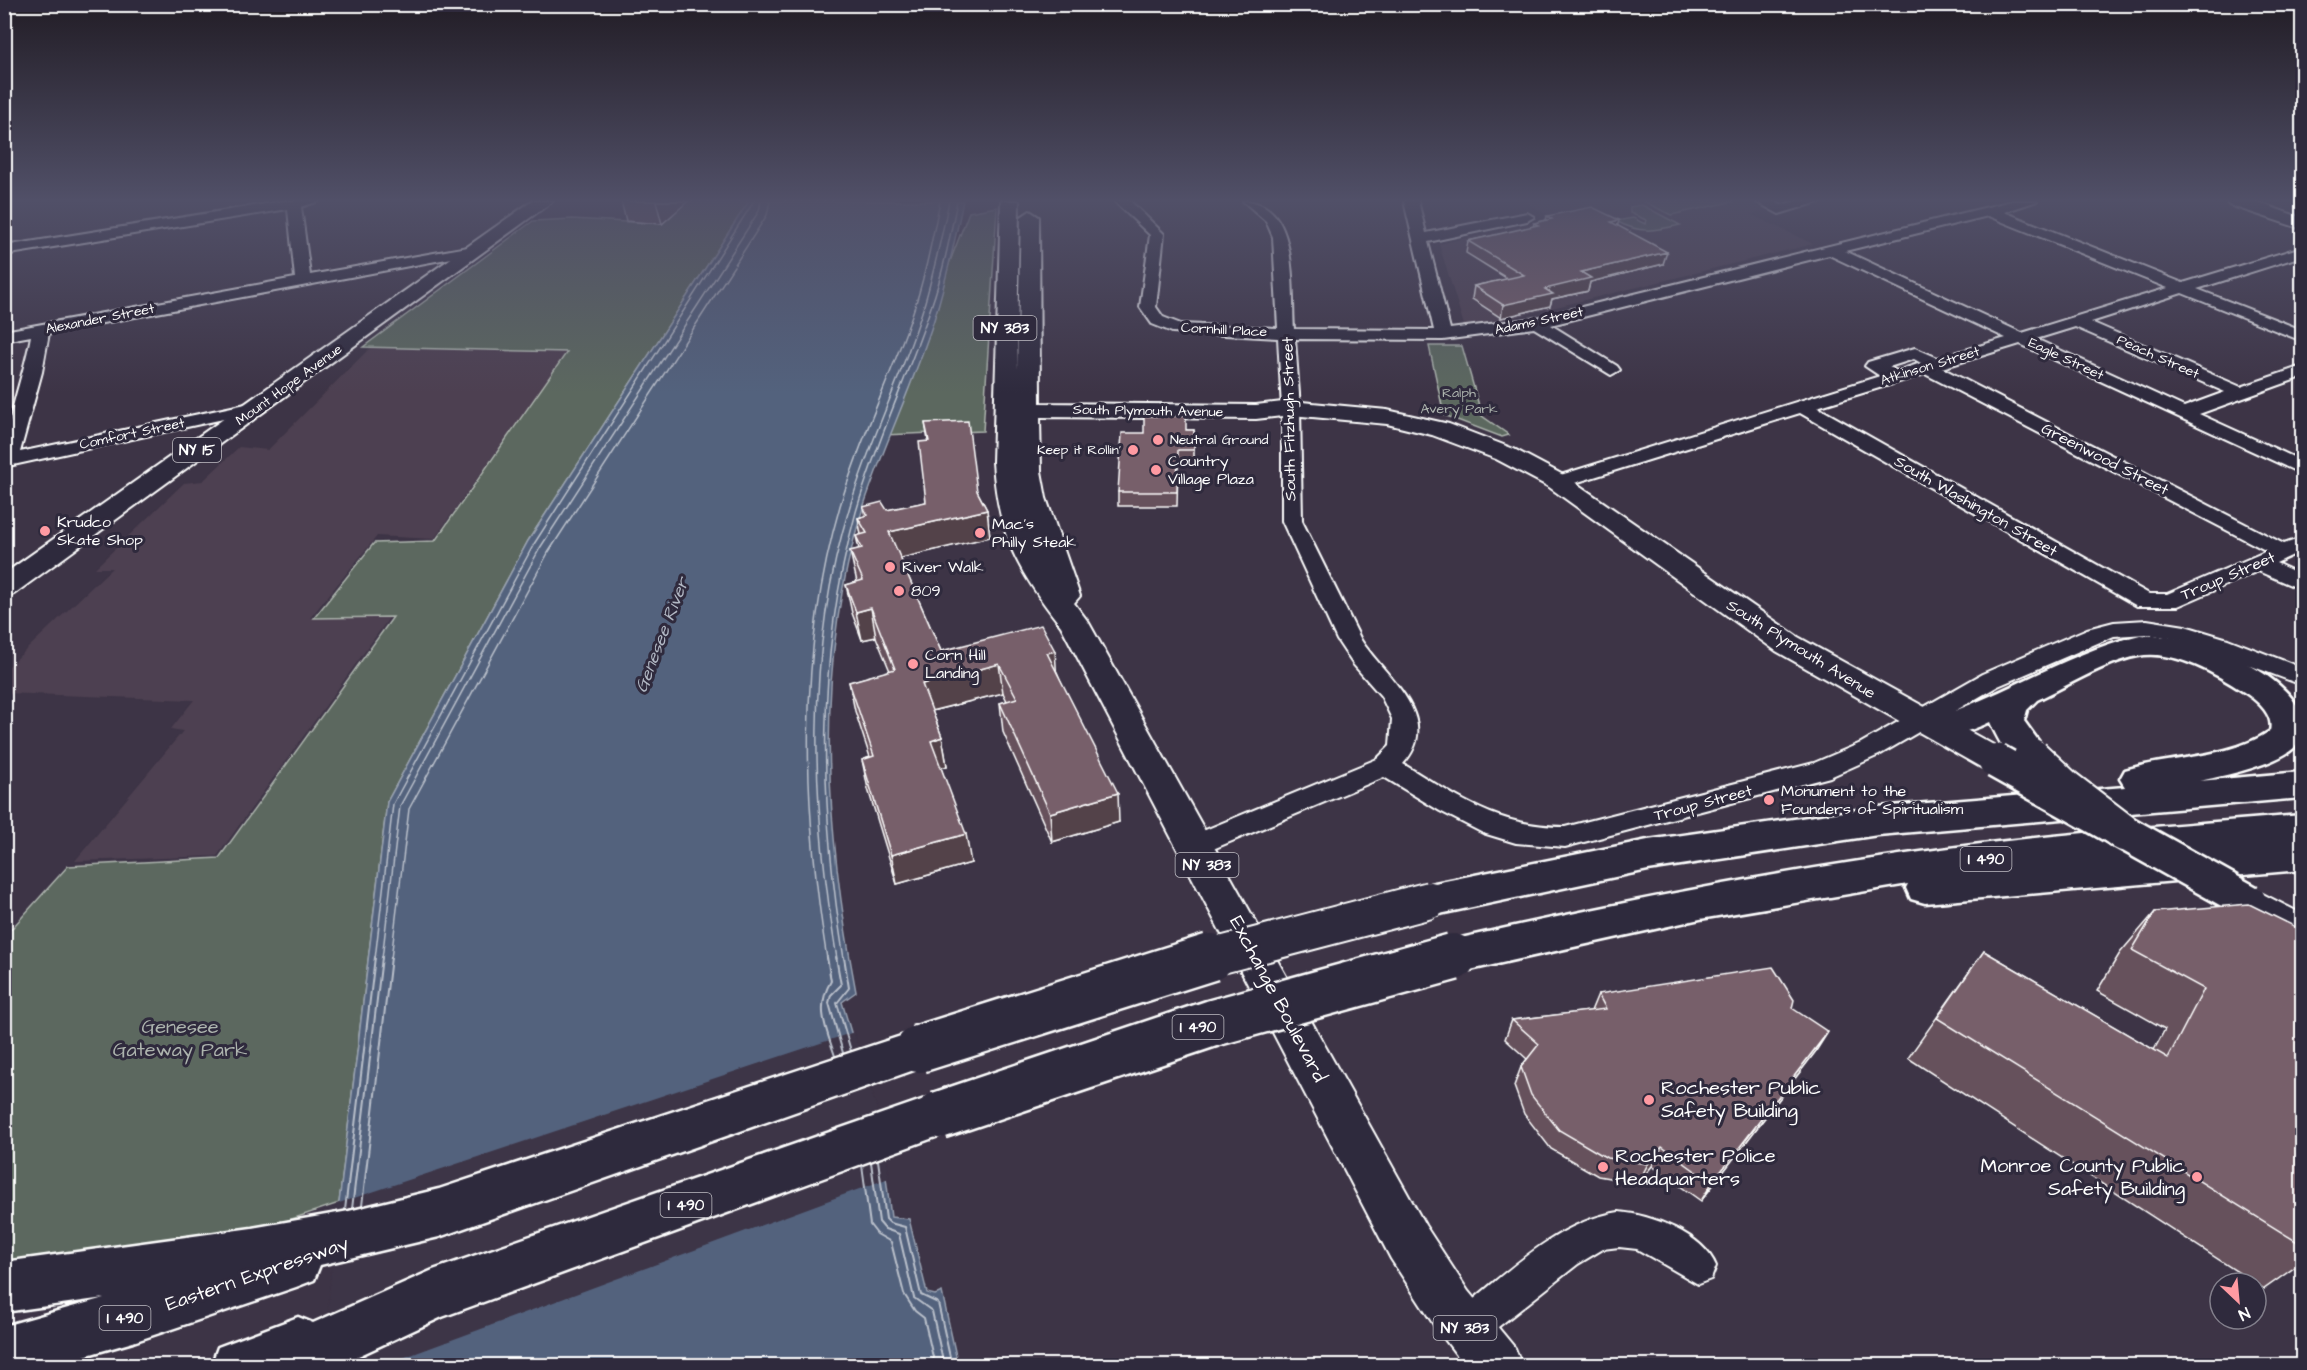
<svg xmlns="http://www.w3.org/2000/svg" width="2307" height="1370" viewBox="0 0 2307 1370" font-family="'Architects Daughter',sans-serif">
<rect width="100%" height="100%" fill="#3d3446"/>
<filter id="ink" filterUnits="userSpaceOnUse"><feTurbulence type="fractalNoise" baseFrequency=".0167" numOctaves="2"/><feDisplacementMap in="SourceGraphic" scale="12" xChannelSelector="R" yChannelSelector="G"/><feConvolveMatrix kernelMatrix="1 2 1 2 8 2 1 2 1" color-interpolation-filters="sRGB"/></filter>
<g filter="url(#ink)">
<!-- built -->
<g fill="#4e4151">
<path d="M1523,201H1749L1767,210L1750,214L1813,244L1491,323L1464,325L1439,244L1554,218Z"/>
<path d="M370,348L568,350L434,539L377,536L310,618H389L217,856L75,861L183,731L171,729L194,700L5,693V670L112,568H95L184,483L203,481L239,447L268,450Z"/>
</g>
<!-- green -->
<g fill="#5b685e" stroke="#adb4ae" stroke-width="1.5">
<path d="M688,201H749L528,541L387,802L339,1203L244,1235L5,1260V936L68,866L219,858L393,617L314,618L374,543L435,541L567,352L363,347L533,221L572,219L662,224Z"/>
<path d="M1643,201H1735L1671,215Z"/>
<path d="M1642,205L1680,225C1654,231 1640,234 1616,221L1633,218L1645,224L1646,220L1630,213V207Z"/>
<path d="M997,207L983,431L883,435L969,212Z"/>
<path d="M1429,346H1462L1482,416L1509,435L1502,437L1444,415Z"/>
</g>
<!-- water -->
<path fill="#53627d" stroke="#98a1b1" stroke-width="1.5" d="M749,201H963C955,241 946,281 934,320C913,385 883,447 862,511C813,668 826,833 856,992L842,1002L880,1130L891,1217L909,1219L927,1293L935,1295L942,1292L958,1365L327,1366L339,1203L387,802L528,541Z"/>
<!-- pier -->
<path fill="#3d3446" d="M854,1032L883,1130L889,1178L381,1366H324L336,1204Z"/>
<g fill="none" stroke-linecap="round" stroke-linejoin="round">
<!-- shore-far1 -->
<g stroke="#bac0cb" stroke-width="1.5">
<path d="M375,959L393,804L534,544L754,201"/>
<path d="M382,959L400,806L540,548L759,211L761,201"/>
<path d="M391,959L409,809L548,553L767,215L770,201"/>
<path d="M827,959C803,808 797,654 840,506C859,441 890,379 912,315C925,278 932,239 940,201"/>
<path d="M837,959C812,808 804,653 850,506C870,441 900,380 921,315C933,278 941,239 949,201"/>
<path d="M844,959C820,810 815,659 856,512C876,442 908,376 931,307C943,273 950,237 957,201"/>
</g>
<!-- shore -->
<g stroke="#bac0cb" stroke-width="2">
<path d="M827,957L831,981C815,1007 826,1029 835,1056"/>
<path d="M836,957L841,985L831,995L829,1003L843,1053"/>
<path d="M844,957L849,988L837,1003L851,1051"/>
<path d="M878,1160L886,1219L890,1223L905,1227L921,1295L938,1303L952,1366"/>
<path d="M871,1162L879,1222L885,1229L899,1234L914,1298L932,1311L944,1366"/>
<path d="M862,1165L870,1225L877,1234L891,1242L904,1294L915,1311L924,1318L935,1366"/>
<path d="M362,1206L391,957"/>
<path d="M352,1209L382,957"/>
<path d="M345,1210L375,957"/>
</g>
<!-- minor casing -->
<g stroke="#fff" stroke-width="4">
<g id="minor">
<path d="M284,201H319L301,207L310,275L479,245L486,249L479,253L49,333L42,372L20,452L260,401L269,406L260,411L4,467C4,422 23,380 31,336L4,341V331L295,278L288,209L4,255V246Z"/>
<path d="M1114,201H1130L1164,234L1156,307L1163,317L1181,324L1278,328L1273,237L1266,221L1243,201C1300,201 1291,288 1294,329L1434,330L1404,201H1418L1426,233L1527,213L1534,217L1527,221L1428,242L1450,329L1537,318L2012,201H2037L2004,212L2183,283L2302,247V256L2197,289L2302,330V341L2182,293L2091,322L2241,387L2302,366V377L2199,414L2302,461V474L2020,344L1942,368L2284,544L2302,538V551L2276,563L2302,575V590L2258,571L2178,606H2137L1800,413L1565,486H1551L1548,482L1551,478L1880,376L1865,366L1868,362L1915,348L1938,358L2006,338L1829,255L1551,325L1617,366L1620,370L1611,375L1534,328L1443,340L1295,339L1300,408L1302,521L1361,640C1384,676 1445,718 1403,764C1459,798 1497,827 1565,827L1814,763L1861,743L1982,674L2087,629L2114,622L2147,620L2185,626L2228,639L2302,668V685L2182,640L2147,634L2114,636L1998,686L1879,755L1830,777L1565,847L1516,843L1483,833L1440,811L1384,777L1206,852L1196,855L1186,852L1182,845L1186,838L1377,759L1390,746L1392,719L1381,696L1353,664L1337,640L1282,521V408L1278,338L1172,332L1152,324L1140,307L1150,235ZM1988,216L2168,288L2022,333L1845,251ZM2075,327L2225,392L2184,407L2036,339ZM1914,359L1921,363L1897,371L1889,367ZM1925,374L2267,551L2167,594H2149L1817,407Z"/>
<path d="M1755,201H1773L1781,205L1797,201H1822L1779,214Z"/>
<path d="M1619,1212C1652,1215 1703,1234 1716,1266L1711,1279L1698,1284L1637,1249L1619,1247L1603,1249L1578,1264L1479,1342L1466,1348L1453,1342L1447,1329L1453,1316C1503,1277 1554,1222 1619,1212Z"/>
</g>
</g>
<!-- major casing -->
<g stroke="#fff" stroke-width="4">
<g id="major">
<path d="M532,201H553L14,594L4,597V574Z"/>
<path d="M1001,201H1019L1017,370L1021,217L1030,211L1039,217L1040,403L1256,405L1291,401L1387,410L1449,424L1514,449L1567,477L1798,637L2008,753L2013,761L2008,769L1996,773L1984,769L1776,651L1549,487L1496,459L1432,435L1387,424L1291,415L1256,419L1040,417L1041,471L1046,498L1080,596L1074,603L1089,623L1425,1225L1468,1291L1515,1348L1522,1366H1465L1434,1325L1391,1259L1061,626C1017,570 998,535 993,462Z"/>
<path d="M2226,201H2254L2302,218V229L2229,205Z"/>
<path d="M2249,887L2302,914V947C2282,942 2240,920 2230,902L2236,891Z"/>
</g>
</g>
<!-- highway casing -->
<g stroke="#fff" stroke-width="5">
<g id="highway">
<path d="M2140,635C2155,636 2171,637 2186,640C2220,647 2302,683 2302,724C2302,732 2303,739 2297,745C2280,764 2224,776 2199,781L2302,772V798L1878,835L1648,870L1430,916L1416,911L1410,900L1416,889L1430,884L1648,840L1878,807L2125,787L2120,779L2125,770C2172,756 2228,759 2270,731C2274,716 2259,702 2247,694C2218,675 2175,649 2138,656C2106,662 2067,686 2037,700L2027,710L2024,721L2050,757L2044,766C2015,774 2001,746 1990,722C1958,737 1942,737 1908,727L1903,719L1908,711C1925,706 1941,716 1957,710C2019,686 2075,651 2140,635Z"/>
<path d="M2302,815V870L1925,903L1911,899L1906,888L1908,884L1700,919L1461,972L1447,967L1441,955L1447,943L1461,938C1620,902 1780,871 1942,849C2061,833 2182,825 2302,815Z"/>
<path d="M919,1030L934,1035L941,1049L934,1063L439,1237L320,1265L314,1280L296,1287L133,1342L49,1366H4V1326L104,1298L4,1312V1262L252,1228L349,1211L439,1189Z"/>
<path d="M939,1094L955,1100L962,1115L955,1130L442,1317L337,1366H211L218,1347L298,1317L313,1323L433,1270Z"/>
</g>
</g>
<!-- minor -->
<use href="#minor" fill="#2f2a3d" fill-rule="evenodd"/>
<!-- major -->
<use href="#major" fill="#2f2a3d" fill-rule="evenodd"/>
<!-- highway -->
<use href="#highway" fill="#2f2a3d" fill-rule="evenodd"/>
<!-- major-bridge casing -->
<g stroke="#fff" stroke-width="39" stroke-linecap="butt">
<path id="major-bridge" d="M1996,761L2249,902"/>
</g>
<!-- highway-bridge-far1 casing -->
<g stroke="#fff" stroke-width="40" stroke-linecap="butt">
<g id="highway-bridge-far1">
<path d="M2032,757L2065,788L2124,833"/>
<path d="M1206,959L1430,900"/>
<path d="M1447,959L1461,955"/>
</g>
</g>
<!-- highway-bridge casing -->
<g stroke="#fff" stroke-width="51" stroke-linecap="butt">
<g id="highway-bridge">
<path d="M919,1049L1211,957"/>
<path d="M939,1115L1213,1023L1453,957"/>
</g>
</g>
<!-- major-bridge -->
<use href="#major-bridge" stroke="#2f2a3d" stroke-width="34"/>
<!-- highway-bridge-far1 -->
<use href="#highway-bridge-far1" stroke="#2f2a3d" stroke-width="36"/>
<!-- highway-bridge -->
<use href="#highway-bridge" stroke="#2f2a3d" stroke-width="46"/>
</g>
<!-- wall -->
<g fill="#66515b" stroke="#fff" stroke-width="1.5">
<path d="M621,201H688L662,224L626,221Z"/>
<path d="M1547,216L1618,226L1663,264L1590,282L1588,291L1552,299L1550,306L1501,318L1472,299L1474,286L1508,279L1466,253L1468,241L1533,227L1534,223L1546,220Z"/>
<path d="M925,423L977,491L987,510L990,537L900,558L941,651L1057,672L1119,822L1052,842L1003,732L1000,703L1007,701L1003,693L932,711L942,737L947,766L941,768L971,863L897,884L868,789L862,760L870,757L855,711L849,682L890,671L876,637L862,640L852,613L846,585L857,582L850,551L859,549L856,536L861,535L858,518L865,516L863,507L887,510L926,502L928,441Z"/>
<path d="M1186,430H1194V464H1178L1177,506H1118V492L1144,433Z"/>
<path d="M2155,912L2302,930V1273L2294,1268L2264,1289L1908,1058L1984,951L2154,1050L2165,1029L2097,991L2120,953Z"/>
<path d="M1598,994L1792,1008L1816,1051L1701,1201L1652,1166L1638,1183L1598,1176L1551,1149L1524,1114L1514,1086L1521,1067L1527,1059L1505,1039L1512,1020L1591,1011Z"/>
</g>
<!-- shaded-wall -->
<g fill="#53424a" stroke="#fff" stroke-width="1.5">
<path d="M656,201H688L662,224Z"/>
<path d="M1619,220L1616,232L1611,222Z"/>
<path d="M1667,252L1663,264L1590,282L1588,291L1552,299L1550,306L1501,318L1503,305L1545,289L1581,272Z"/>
<path d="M987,510L990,537L893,560L889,532Z"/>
<path d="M871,608L876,637L862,640L856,612Z"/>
<path d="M1055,651L1057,680L1047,653Z"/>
<path d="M999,664L1003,693L927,712L922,684Z"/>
<path d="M942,737L947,766L936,770L931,741Z"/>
<path d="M1118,793L1119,822L1052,842L1050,813Z"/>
<path d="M966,834L971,863L897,884L891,855Z"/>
<path d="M1828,1032L1816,1051L1701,1201L1712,1183Z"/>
<path d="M1662,1147L1652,1166L1638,1183L1648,1164Z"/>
</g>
<!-- building -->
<g fill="#775e6a" stroke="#fff" stroke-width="1.5">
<path d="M1592,207L1619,220L1611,222L1667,252L1581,272L1591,278L1545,289L1553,294L1503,305L1474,286L1524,275L1468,241L1538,225L1534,223L1552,219L1547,216Z"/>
<path d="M1144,416H1186V430H1194V450H1178L1177,492H1118L1122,433H1144Z"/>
<path d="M968,421L977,491L987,510L889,532L941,651L1041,625L1055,651L1047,653L1118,793L1050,813L1000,703L1017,698L999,664L922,684L942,737L931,741L966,834L891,855L862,760L874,756L849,682L895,669L871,608L856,612L846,585L863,580L850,551L862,548L856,536L867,533L858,518L868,515L863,507L882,502L887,510L926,502L919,442L929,441L925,423Z"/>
<path d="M2249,904L2302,930V1245L1937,1018L1984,951L2168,1058L2204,989L2132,950L2155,912Z"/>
<path d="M1773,967L1794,1000L1792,1008L1828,1032L1712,1183L1662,1147L1648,1164L1607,1158L1559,1130L1531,1095L1521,1067L1539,1044L1512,1020L1606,1009L1598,994Z"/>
</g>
</g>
<!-- sky -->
<linearGradient id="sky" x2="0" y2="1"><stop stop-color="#221d26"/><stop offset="0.51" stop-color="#515068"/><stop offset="1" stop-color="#515068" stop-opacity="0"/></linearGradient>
<rect width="2307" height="393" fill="url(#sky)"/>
<!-- markers -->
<g fill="#ff9aa2" stroke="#2f2a3d" stroke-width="2">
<circle cx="1158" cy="440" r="6"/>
<circle cx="1133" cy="450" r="6"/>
<circle cx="1156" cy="470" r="6"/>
<circle cx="45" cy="531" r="6"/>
<circle cx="980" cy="533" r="6"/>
<circle cx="890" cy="567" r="6"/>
<circle cx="899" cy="591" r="6"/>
<circle cx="913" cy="664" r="6"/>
<circle cx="1769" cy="800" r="6"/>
<circle cx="1649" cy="1100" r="6"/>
<circle cx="1603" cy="1167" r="6"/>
<circle cx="2197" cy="1177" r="6"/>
</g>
<g text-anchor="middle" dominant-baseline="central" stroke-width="6" stroke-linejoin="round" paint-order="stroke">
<!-- far-street labels -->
<g font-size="14" fill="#fff" stroke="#2f2a3d">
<text transform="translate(100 319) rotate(-11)">Alexander Street</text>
<text transform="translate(1539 321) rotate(-12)">Adams Street</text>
<text transform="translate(1224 330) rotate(3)">Cornhill Place</text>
<text transform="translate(2158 357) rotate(24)">Peach Street</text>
<text transform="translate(2066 359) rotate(25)">Eagle Street</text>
<text transform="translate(1930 366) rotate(-17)">Atkinson Street</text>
<text transform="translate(289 385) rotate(-36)">Mount Hope Avenue</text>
<text transform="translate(1148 411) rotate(1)">South Plymouth Avenue</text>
<text transform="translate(132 434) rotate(-12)">Comfort Street</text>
</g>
<!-- far-park labels -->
<g font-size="14" fill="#adb4ae" stroke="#2f2a3d">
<text x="1459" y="393">Ralph<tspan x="1459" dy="16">Avery Park</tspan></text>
</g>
<!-- far-poi labels -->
<g font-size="14" fill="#fff" stroke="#2f2a3d" text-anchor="start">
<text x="1170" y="440">Neutral Ground</text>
<text x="1121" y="450" text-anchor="end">Keep it Rollin'</text>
</g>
<!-- shield labels -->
<g fill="#2f2a3d" stroke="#c1bfc5" stroke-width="1.5">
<rect x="973.5" y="316" width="63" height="24" rx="4.5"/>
<rect x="173" y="438" width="48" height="24" rx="4.5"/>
<rect x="1960.5" y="847" width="51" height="24" rx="4.5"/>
<rect x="1175.5" y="853" width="63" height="24" rx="4.5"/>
<rect x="1172.5" y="1015" width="51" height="24" rx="4.5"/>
<rect x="660.5" y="1193" width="51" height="24" rx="4.5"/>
<rect x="99.5" y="1306" width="51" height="24" rx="4.5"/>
<rect x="1433.5" y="1316" width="63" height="24" rx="4.5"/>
</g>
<g font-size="15" font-weight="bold" fill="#fff">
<text x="1005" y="328">NY 383</text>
<text x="197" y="450">NY 15</text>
<text x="1986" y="859">I 490</text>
<text x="1207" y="865">NY 383</text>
<text x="1198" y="1027">I 490</text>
<text x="686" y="1205">I 490</text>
<text x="125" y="1318">I 490</text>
<text x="1465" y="1328">NY 383</text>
</g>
<!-- street labels -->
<g font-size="16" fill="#fff" stroke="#2f2a3d">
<text transform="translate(1289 419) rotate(-91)">South Fitzhugh Street</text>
<text transform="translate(2105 459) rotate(27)">Greenwood Street</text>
<text transform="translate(1976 506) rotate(30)">South Washington Street</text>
<text transform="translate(2228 576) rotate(-23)">Troup Street</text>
<text transform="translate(1801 649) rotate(32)">South Plymouth Avenue</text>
<text transform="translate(1703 803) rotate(-15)">Troup Street</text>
</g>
<!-- poi labels -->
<g font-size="16" fill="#fff" stroke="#2f2a3d" text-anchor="start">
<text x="1168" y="461">Country<tspan x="1168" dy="18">Village Plaza</tspan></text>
<text x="57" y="522">Krudco<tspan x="57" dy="18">Skate Shop</tspan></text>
<text x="992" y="524">Mac's<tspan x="992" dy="18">Philly Steak</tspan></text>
<text x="902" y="567">River Walk</text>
<text x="911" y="591">809</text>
<text x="925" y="655">Corn Hill<tspan x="925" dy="18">Landing</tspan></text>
<text x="1781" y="791">Monument to the<tspan x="1781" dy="18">Founders of Spiritualism</tspan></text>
</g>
<!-- water labels -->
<g font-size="18" font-style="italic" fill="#b2b8c4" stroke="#2f2a3d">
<text transform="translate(662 635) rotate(-69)">Genesee River</text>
</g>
<!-- near-street labels -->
<g font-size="20" fill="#fff" stroke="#2f2a3d">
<text transform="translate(1278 999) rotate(62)">Exchange Boulevard</text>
<text transform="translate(257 1274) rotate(-19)">Eastern Expressway</text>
</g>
<!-- near-park labels -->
<g font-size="20" fill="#adb4ae" stroke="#2f2a3d">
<text x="180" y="1027">Genesee<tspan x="180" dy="23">Gateway Park</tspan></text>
</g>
<!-- near-poi labels -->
<g font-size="20" fill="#fff" stroke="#2f2a3d" text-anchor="start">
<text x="1661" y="1088">Rochester Public<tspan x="1661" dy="23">Safety Building</tspan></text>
<text x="1615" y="1156">Rochester Police<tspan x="1615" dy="23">Headquarters</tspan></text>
<text x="2185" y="1166" text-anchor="end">Monroe County Public<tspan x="2185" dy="23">Safety Building</tspan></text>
</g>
</g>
<!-- margin -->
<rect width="2307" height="1370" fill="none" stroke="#2f2a3d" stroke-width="24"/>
<rect x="12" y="12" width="2283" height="1346" fill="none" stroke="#fff" stroke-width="2" filter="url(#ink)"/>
<!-- north arrow -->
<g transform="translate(2238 1301) rotate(154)"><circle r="28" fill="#2f2a3d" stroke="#827f8b" stroke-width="1.5"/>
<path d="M0-4.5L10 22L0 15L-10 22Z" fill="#ff9aa2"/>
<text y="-9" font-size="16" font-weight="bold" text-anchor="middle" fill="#ffffff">N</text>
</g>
</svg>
